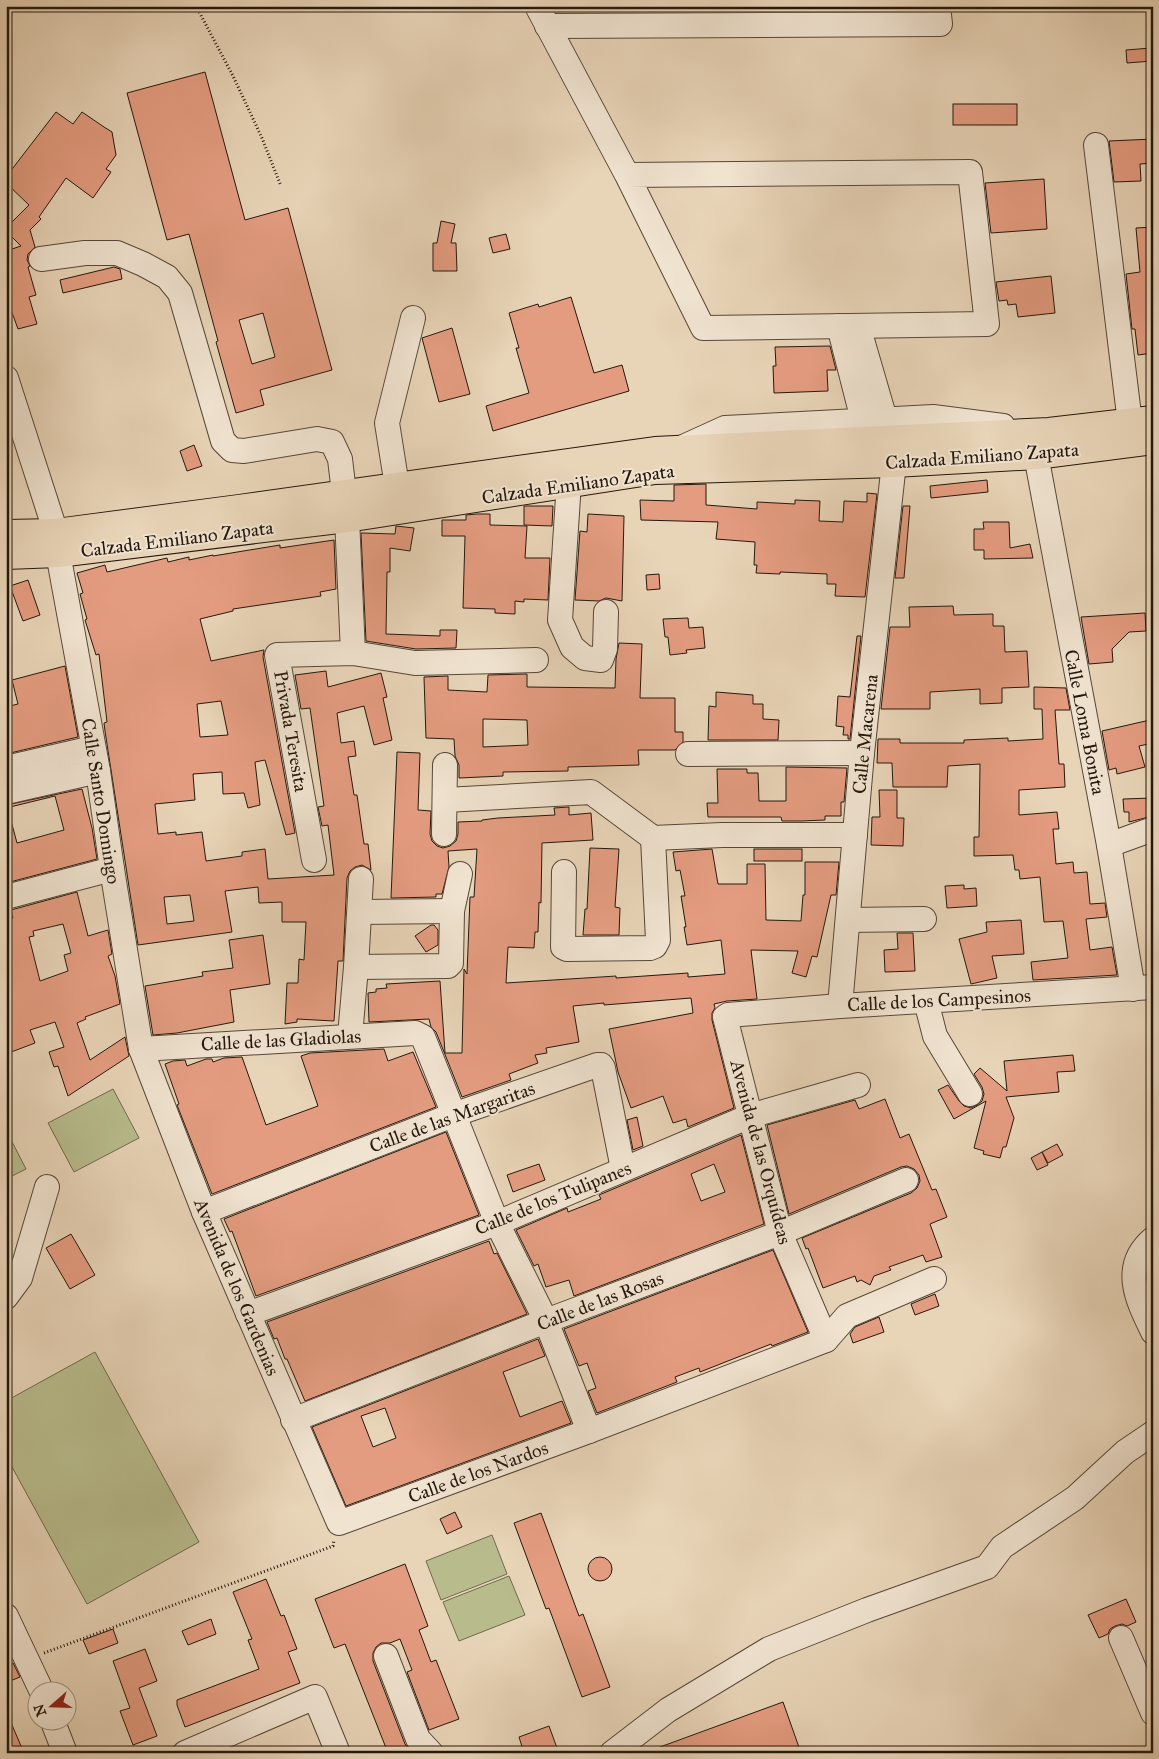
<svg xmlns="http://www.w3.org/2000/svg" width="1159" height="1759" viewBox="0 0 1159 1759" font-family="'IM FELL Great Primer',serif">
<rect width="100%" height="100%" fill="#e8d4b7"/>
<filter id="stains"><feTurbulence type="fractalNoise" baseFrequency=".004" numOctaves="4"/><feColorMatrix values="0 0 0 0 .2 0 0 0 0 .09 0 0 0 0 .02 0 0 0 .5 -.17"/></filter>
<radialGradient id="worn" r=".72"><stop offset=".6" stop-color="#630" stop-opacity="0"/><stop offset="1" stop-color="#630" stop-opacity=".3"/></radialGradient>
<!-- green -->
<g fill="#b8bc8d" stroke="#6e6a4d">
<path d="M113,1089L139,1138L74,1172L48,1123Z"/>
<path d="M6,1130L26,1169L6,1179Z"/>
<path d="M95,1352L199,1542L87,1604L6,1456V1401Z"/>
<path d="M492,1535L507,1574L441,1600L426,1561Z"/>
<path d="M509,1576L525,1615L459,1641L443,1602Z"/>
</g>
<!-- building -->
<g fill="#e49c80" stroke="#25180d" fill-rule="evenodd">
<path d="M1151,48L1152,61L1127,63L1126,50Z"/>
<path d="M205,72L245,220L288,208L332,370L260,390L264,405L236,413L216,342L218,341L189,234L167,240L127,93ZM263,313L275,357L252,364L239,320Z"/>
<rect x="953" y="104" width="64" height="21"/>
<path d="M56,112L73,124L82,112L104,127L112,132L116,155L106,169L111,172L93,198L66,178L39,217L41,219L30,230L35,247L28,254L27,260L30,266L28,267L36,295L29,297L37,324L18,329L6,296V251L21,246L6,231V228L29,205L6,183V177Z"/>
<path d="M1153,139V163L1140,164L1141,181L1114,182L1109,141Z"/>
<path d="M1044,179L1047,229L991,233L985,183Z"/>
<path d="M441,221L455,224L451,243H456L457,271H433V243H437Z"/>
<path d="M1153,227V353L1138,355L1135,329H1132L1126,274L1140,272L1136,228Z"/>
<path d="M506,234L510,249L493,253L489,238Z"/>
<path d="M114,267L120,269L122,279L63,293L60,280Z"/>
<path d="M1051,276L1055,313L1018,317L1016,304L1008,305L1007,300L999,301L996,282Z"/>
<path d="M571,297L594,373L622,365L629,391L493,431L486,406L529,393L516,348H519L509,313L538,304L539,307Z"/>
<path d="M452,328L470,394L439,402L422,338Z"/>
<path d="M830,346L836,370H827L828,391L774,393L773,366H776L775,347Z"/>
<path d="M194,445L202,466L187,471L180,451Z"/>
<path d="M987,480L988,492L931,498L930,486Z"/>
<path d="M706,484V505L757,509V502L795,504V500L820,501L819,521L843,522L844,501L867,502V493L877,494L865,597L835,596L836,584H827V574L780,572V574L756,573L757,565H754L755,542L716,539L718,522L641,520L640,500L674,501V485Z"/>
<path d="M524,506H553L552,526L524,525Z"/>
<path d="M903,506H910L904,578H895Z"/>
<path d="M477,514H490V525L527,526L525,558H550L548,600L524,599V602L515,601V614L495,613V609L463,608L465,536H442V520H466V515Z"/>
<path d="M588,514L624,516L622,601L606,598L599,601L575,600L580,531L587,532Z"/>
<path d="M983,522H1009L1010,548L1030,544L1033,558L984,559V550H974V529H984Z"/>
<path d="M396,526L414,528L410,551L390,548V572H387L386,634L440,636V630H457L456,648L416,649L366,641L361,533L395,534Z"/>
<path d="M334,540L336,589L320,592L321,596L233,609V611L200,619L211,661L264,650L263,657L295,833L286,835L265,760L255,762L260,805L248,808L244,793L223,794L222,772L193,774L195,800L155,804L158,834L176,832V835L202,832L206,861L242,856V852L265,849L268,879L334,875L328,825L322,826L318,807L324,806L310,708L301,709L295,675L326,671L328,687L381,673L387,697L383,698L392,740L374,745L364,706L337,713L341,743L354,741L356,756L348,757L354,795H357L364,844H368L371,870L362,865L355,867L350,871L347,878L343,961H338L334,1021L297,1019V1022L285,1024L287,983H298L299,959L304,960L306,922H282V902L259,903L258,887L225,891L232,932L138,945L105,731L104,723L107,722L99,654L96,655L85,620L87,619L80,594L83,593L77,573L105,565L107,572L167,558L168,562L189,557V560L213,555V556L280,545V548ZM221,701L228,735L200,737L197,704ZM190,895L194,921L167,924L164,897Z"/>
<path d="M659,574L660,589L647,590L646,575Z"/>
<path d="M28,580L40,615L23,621L10,586Z"/>
<path d="M953,606L954,615L993,614V626H1004L1005,652L1027,651L1029,687L1002,688V703L980,704V689L930,692V709H881L890,627H910L909,607Z"/>
<path d="M1145,613L1146,631L1129,632L1112,649L1113,662L1089,664L1081,617Z"/>
<path d="M688,618L689,628L703,627L705,648L686,650L687,653L670,655L668,637H665L663,619Z"/>
<path d="M857,636H861L850,739H848V735H843L844,727L836,726L838,696L850,697Z"/>
<path d="M619,643L642,644L640,698H675V732H683V742L675,750H638L639,765L568,767V771L503,772V776L459,778V765L455,756L454,739L426,738L424,677L448,676V690L487,692L488,675L527,674V687L615,688L616,659ZM483,719L527,720L528,745L483,747Z"/>
<path d="M65,666L78,737L6,754V707L18,704L12,680Z"/>
<path d="M1034,687L1066,688L1070,710H1055L1059,764H1064L1065,787L1019,790V815L1057,812L1059,829H1053L1056,864L1073,862L1074,873L1087,872L1090,904L1105,903L1107,917L1086,919L1090,950L1112,947L1117,975L1033,980L1031,962L1068,958L1063,921L1044,922L1040,877L1020,879L1019,870H1015L1013,855L974,856V837H979L980,764L948,766L947,787H893L892,763H877L878,739H900V743H964V740L1008,738V741L1043,739L1042,709H1034Z"/>
<path d="M716,692L753,695V704H763V719L779,720L778,740H708L709,706L716,707Z"/>
<path d="M1150,720L1153,732V743L1139,746L1145,767L1117,774L1116,768L1109,770L1102,731Z"/>
<path d="M397,752L420,753L418,810L431,811L430,834L432,841L437,846L443,848L450,846L456,841L458,834V822L482,821V820L498,818L555,815L554,808L569,807V815L591,813L593,840L542,843L541,903L539,902L538,932H535L534,948L508,947L506,983L601,977L616,976V978L688,973V977L725,974L721,940L687,945L684,927H686L681,896H685L680,870L676,871L673,852L712,849L718,884H747V864H765L766,920L801,921L803,895H805V862H839L836,895H831L817,957L812,956L806,977L792,973L798,951L751,950L757,999L727,1001L714,1004L715,1008L712,1013V1020L734,1108L688,1127L686,1119L673,1123L663,1096L631,1108L618,1072L609,1029L693,1013L691,998L604,1005V1003L573,1006L579,1042L546,1048L547,1053L535,1055L538,1063L509,1074L511,1080L462,1097L436,1032L431,1027L429,1019L369,1022L368,993L376,992V989L387,988L386,984L440,981L445,1053H462L464,969L467,974L470,897H474L477,849L448,851L449,867L442,894H436V897L391,898Z"/>
<path d="M786,767L847,768L844,802H841V816H825V820L801,821H782L781,817H708L707,803H718L717,769H747V773H758L759,801H786Z"/>
<path d="M82,789L92,828L97,859L10,882L6,867V818L10,817L17,843L64,830L55,796L6,808V805Z"/>
<path d="M879,790H897V818H904L903,846L871,845L872,817H880Z"/>
<path d="M1153,798V816L1129,822V812H1124L1123,799Z"/>
<path d="M590,848L619,849L615,907L620,908L619,935H583L585,909H587Z"/>
<rect x="754" y="849" width="48" height="12"/>
<path d="M964,885V889L976,888L977,906L947,908L945,886Z"/>
<path d="M77,892L88,936L108,930L112,954L108,956L115,976L120,1004L85,1017L86,1019L77,1023L90,1060L125,1037L129,1056L68,1096L58,1066L54,1067L49,1052L64,1047L55,1022L30,1030L35,1043L6,1054V925L11,924L10,919L13,918L11,910ZM63,924L71,953L64,955L68,971L40,981L29,937L34,936L33,931Z"/>
<path d="M1021,920L1024,954L992,956L997,978L971,984L959,939L987,932L986,922Z"/>
<path d="M431,925H434L438,930V945L426,952L415,936Z"/>
<path d="M897,933H913L915,971L885,972L884,950L898,949Z"/>
<path d="M263,935L270,984L230,990L234,1022L177,1033L153,1035L145,986L203,976L202,972L233,968L229,940Z"/>
<path d="M384,1049L388,1061L413,1052L436,1107L212,1194L177,1105L179,1104L165,1064L173,1061L185,1060L187,1066L206,1059H212L213,1062L224,1058L242,1057L266,1125L318,1106L301,1056L310,1053Z"/>
<path d="M1073,1055L1075,1071L1057,1072L1059,1092L1006,1097L1014,1118L1006,1147H1003L1000,1158L983,1154L984,1151L974,1148L986,1101L954,1119L938,1090L948,1085L959,1101L964,1106L971,1108L977,1105L982,1101L984,1094L982,1087L974,1074L980,1068L1007,1091L1004,1061Z"/>
<path d="M885,1099L900,1138L909,1134L932,1190L936,1189L947,1217L930,1224L942,1257L926,1262L923,1255L889,1267L891,1270L874,1276L870,1285L861,1280L857,1282L855,1276L823,1288L808,1248L806,1249L802,1238L911,1193L917,1188L920,1181L919,1175L914,1169L907,1166L901,1167L789,1214L767,1125L855,1100L859,1109Z"/>
<path d="M637,1117L643,1146L633,1150L627,1120Z"/>
<path d="M446,1132L479,1215L256,1296L232,1231L230,1232L224,1219Z"/>
<path d="M741,1135L764,1224L574,1296L569,1280L546,1287L538,1264L534,1266L516,1230L567,1208L568,1212L601,1199L599,1195ZM714,1164L725,1192L701,1201L691,1174Z"/>
<path d="M1057,1144L1063,1155L1048,1163L1042,1152Z"/>
<path d="M1042,1152L1048,1165L1037,1170L1031,1158Z"/>
<path d="M539,1164L545,1180L513,1192L507,1175Z"/>
<path d="M71,1234L95,1275L70,1289L46,1248Z"/>
<path d="M489,1241L494,1254L497,1253L527,1314L305,1401L287,1359H285L277,1338L274,1339L267,1322Z"/>
<path d="M773,1250L808,1332L772,1346L771,1344L700,1372L699,1368L675,1377L677,1382L597,1413L588,1391L596,1388L587,1363L579,1366L564,1329Z"/>
<path d="M935,1294L939,1306L915,1315L911,1304Z"/>
<path d="M879,1317L884,1332L853,1343L850,1334L855,1327Z"/>
<path d="M538,1339L545,1356L503,1372L520,1417L562,1401L571,1423L346,1506L312,1427ZM385,1408L396,1438L373,1447L361,1416Z"/>
<path d="M455,1512L462,1527L447,1534L440,1519Z"/>
<path d="M541,1513L579,1616L583,1614L610,1687L582,1697L549,1608L546,1609L514,1523Z"/>
<circle cx="600" cy="1569" r="12"/>
<path d="M405,1564L428,1626L419,1630L431,1662L436,1660L459,1719L429,1730L407,1672L412,1670L400,1639L390,1643H381L376,1647L373,1653V1661L405,1744L412,1753H388L345,1644L334,1648L315,1599Z"/>
<path d="M266,1579L281,1616L284,1615L297,1649L288,1652L300,1683L185,1727L177,1705V1700L259,1669L248,1640L252,1639L233,1592Z"/>
<path d="M1126,1599L1136,1622L1127,1626L1122,1624L1115,1626L1110,1629L1108,1634L1099,1638L1088,1615Z"/>
<path d="M211,1619L216,1634L188,1645L182,1631Z"/>
<path d="M113,1629L118,1643L89,1654L83,1640Z"/>
<path d="M145,1649L157,1681L139,1688L157,1736L133,1745L120,1711L130,1708L113,1661Z"/>
<path d="M13,1663L20,1677L10,1681L6,1671V1666Z"/>
<path d="M783,1702L801,1753H649V1751Z"/>
<path d="M6,1711L24,1753H6Z"/>
<path d="M549,1726L557,1748L544,1753H524L519,1737Z"/>
</g>
<g fill="none" stroke-linecap="round" stroke-linejoin="round">
<!-- minor casing -->
<g stroke="#564738" stroke-width="26">
<g id="minor">
<path d="M537,6L627,175L703,328L987,324L970,172L627,175"/>
<path d="M547,26L940,24L938,6"/>
<path d="M1096,145L1130,423"/>
<path d="M41,259L85,253H117L143,264L167,277L180,293L223,441L232,450L244,451L317,439L332,442L340,459L347,518L353,653"/>
<path d="M839,326L863,420"/>
<path d="M858,326L885,419"/>
<path d="M6,378L56,533"/>
<path d="M681,448L725,428L933,417L1003,426"/>
<path d="M1036,455L1109,845L1133,989"/>
<path d="M569,482L560,620L572,647L585,658L601,660L605,649L606,612"/>
<path d="M397,486L387,423L413,318"/>
<path d="M58,553L98,771L112,869L141,1049L204,1212L339,1523L589,1431L826,1340L847,1316L934,1279"/>
<path d="M688,754L862,753"/>
<path d="M6,768L93,748"/>
<path d="M6,792L98,771"/>
<path d="M445,800L591,792L653,838L722,835H855"/>
<path d="M444,834L445,765"/>
<path d="M1109,845L1153,829"/>
<path d="M314,860L277,655L353,653L415,663L536,660"/>
<path d="M564,872L563,947L567,949L650,948L655,946L658,940L653,838"/>
<path d="M6,897L112,869"/>
<path d="M360,912L452,911"/>
<path d="M848,920L924,919"/>
<path d="M356,967L448,966L451,963L452,911L460,874"/>
<path d="M926,1001L935,1036L970,1094"/>
<path d="M840,1006L862,753L894,463"/>
<path d="M350,1036L356,967L361,879"/>
<path d="M141,1049L415,1033L423,1037L497,1223L546,1321L589,1431"/>
<path d="M204,1212L453,1115L597,1065H601L603,1068L623,1169"/>
<path d="M1153,1239C1120,1267 1138,1301 1153,1332"/>
<path d="M6,1297L20,1278L47,1187"/>
<path d="M248,1314L497,1223L750,1116L858,1085"/>
<path d="M826,1340L780,1233L725,1017L728,1015L840,1006L1153,987"/>
<path d="M293,1420L546,1321L780,1233L906,1180"/>
<path d="M6,1616L42,1692"/>
<path d="M1121,1638L1153,1713"/>
<path d="M386,1656L418,1739L431,1753"/>
<path d="M53,1722L65,1753"/>
<path d="M185,1753L315,1697L338,1753"/>
<path d="M612,1753L668,1710L769,1649L867,1610L987,1567L1002,1547L1075,1498L1125,1452L1153,1433"/>
</g>
</g>
<!-- major casing -->
<g stroke="#25180d" stroke-width="30">
<g id="major">
<path d="M6,534L56,533L239,509L655,451L1049,432L1153,420"/>
<path d="M6,555L58,553L347,518L655,470L894,463L1036,455L1153,440"/>
</g>
</g>
<!-- path -->
<g stroke="#25180d" stroke-width="3" stroke-dasharray="1 2.5" stroke-linecap="butt">
<path d="M196,6L233,76L262,138L281,186"/>
<path d="M44,1653L333,1546L334,1540"/>
</g>
<!-- minor -->
<use href="#minor" stroke="#f0e3d0" stroke-width="24"/>
<!-- major -->
<use href="#major" stroke="#e8d4b7" stroke-width="28"/>
</g>
<g text-anchor="middle" dominant-baseline="central" stroke-width="4" stroke-linejoin="round" paint-order="stroke">
<!-- street labels -->
<g font-size="19" fill="#25180d" stroke="#f0e3d0">
<text transform="translate(982 456) rotate(-4)">Calzada Emiliano Zapata</text>
<text transform="translate(578 484) rotate(-8)">Calzada Emiliano Zapata</text>
<text transform="translate(177 539) rotate(-7)">Calzada Emiliano Zapata</text>
<text transform="translate(1085 722) rotate(79)">Calle Loma Bonita</text>
<text transform="translate(291 731) rotate(80)">Privada Teresita</text>
<text transform="translate(865 734) rotate(-84)">Calle Macarena</text>
<text transform="translate(101 801) rotate(81)">Calle Santo Domingo</text>
<text transform="translate(939 1000) rotate(-3)">Calle de los Campesinos</text>
<text transform="translate(281 1040) rotate(-3)">Calle de las Gladiolas</text>
<text transform="translate(452 1117) rotate(-20)">Calle de las Margaritas</text>
<text transform="translate(761 1152) rotate(75)">Avenida de las Orquídeas</text>
<text transform="translate(553 1198) rotate(-22)">Calle de los Tulipanes</text>
<text transform="translate(237 1287) rotate(67)">Avenida de los Gardenias</text>
<text transform="translate(600 1301) rotate(-21)">Calle de las Rosas</text>
<text transform="translate(478 1472) rotate(-20)">Calle de los Nardos</text>
</g>
</g>
<!-- margin -->
<rect width="1159" height="1759" fill="none" stroke="#e8d4b7" stroke-width="25"/>
<rect x="8" y="8" width="1144" height="1744" fill="none" stroke="#25180d" stroke-width="2.5"/>
<rect x="12" y="12" width="1134" height="1734" fill="none" stroke="#25180d"/>
<!-- north arrow -->
<g transform="translate(52 1706) rotate(250)"><circle r="24" fill="#f0e3d0" stroke="#9f9282"/>
<path d="M0-4L9 19L0 12L-9 19Z" fill="#8f2418"/>
<text y="-8" font-size="14" font-weight="bold" text-anchor="middle" fill="#25180d">N</text>
</g>
<rect width="100%" height="100%" filter="url(#stains)"/>
<rect width="100%" height="100%" fill="url(#worn)"/>
</svg>
